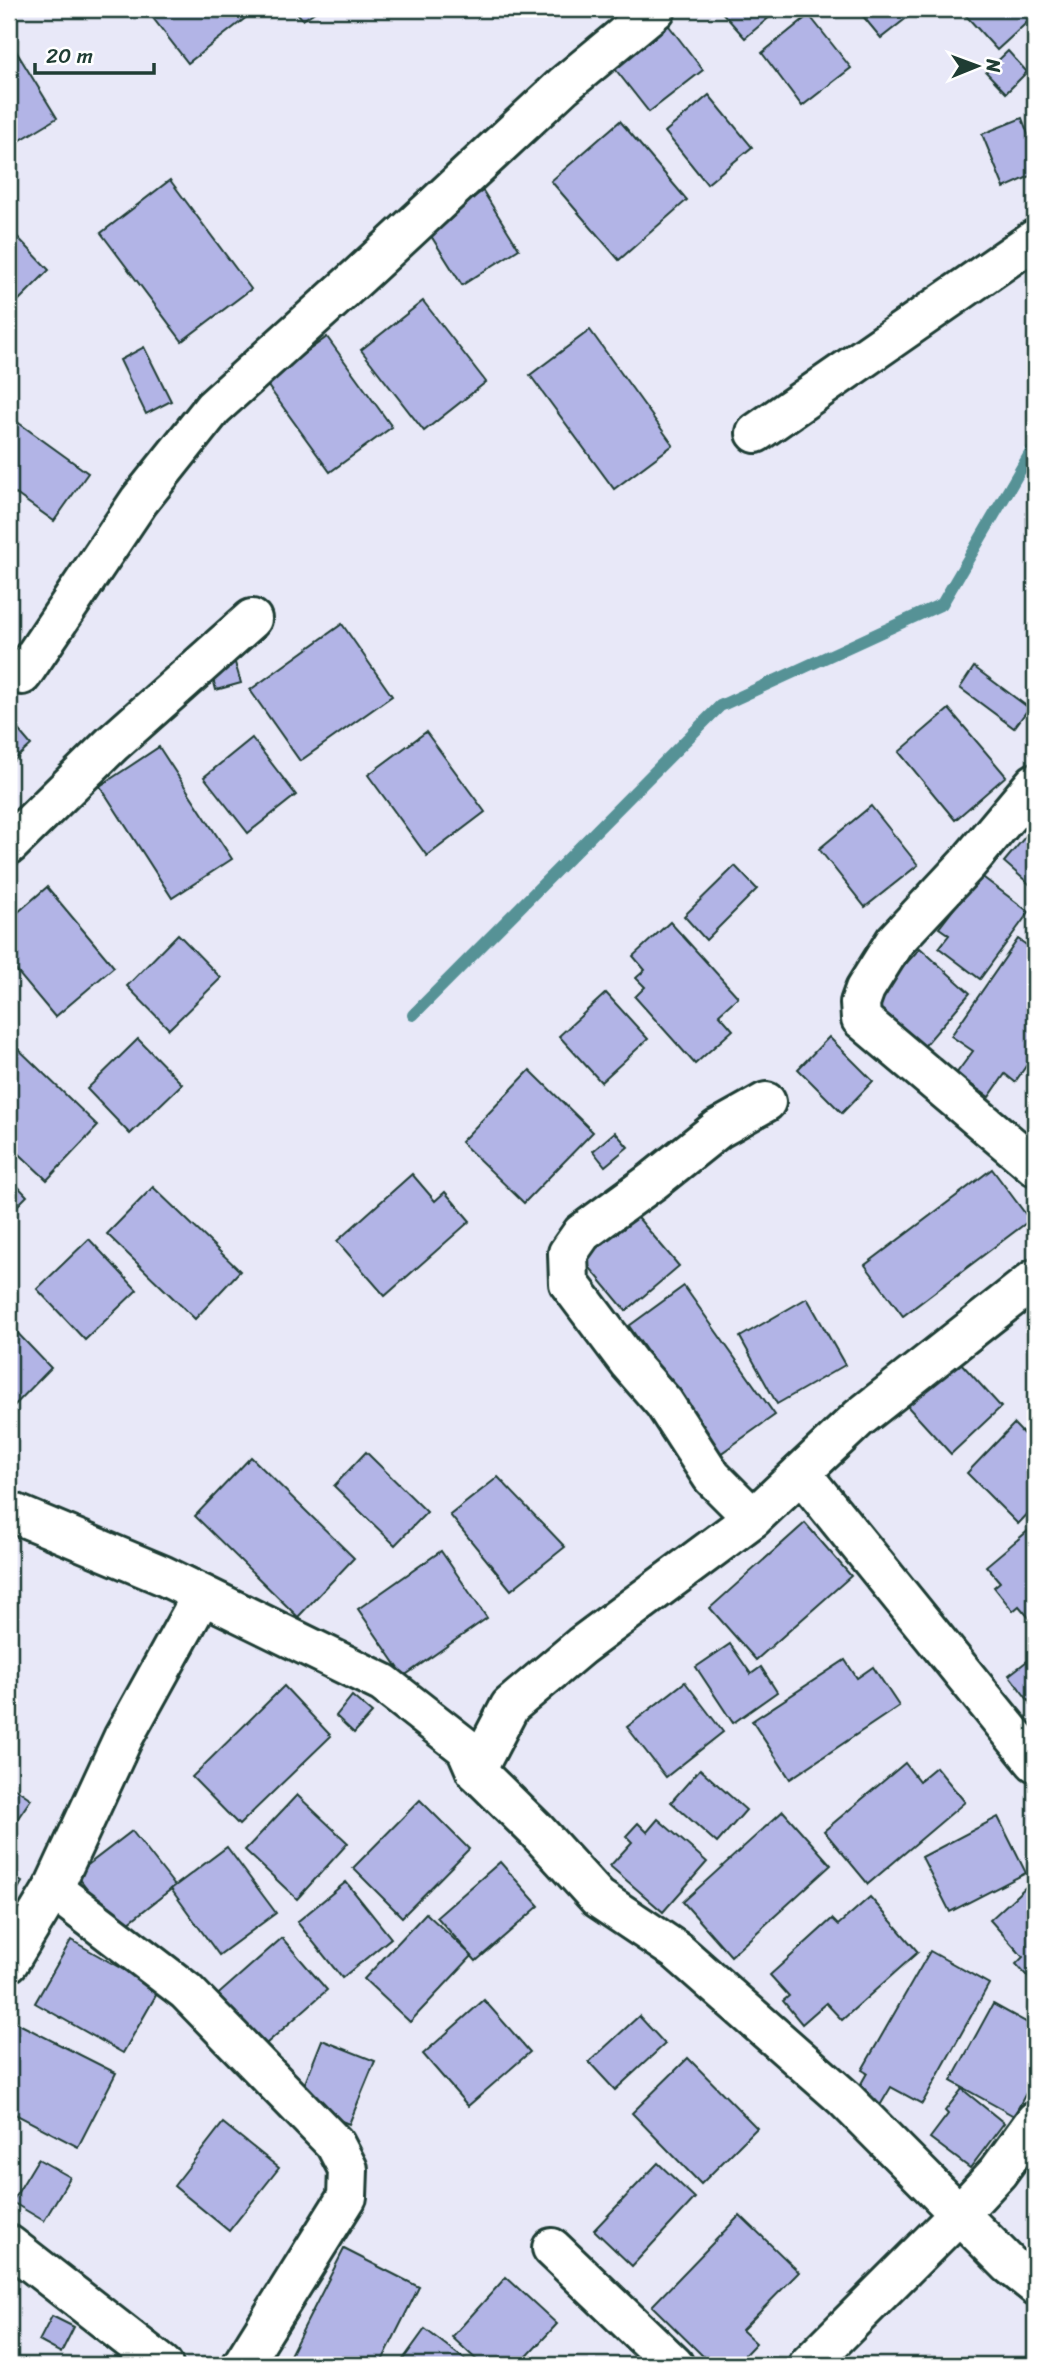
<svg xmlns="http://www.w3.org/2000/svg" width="1044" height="2374" viewBox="0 0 1044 2374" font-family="Sriracha,sans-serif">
<rect width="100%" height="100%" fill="#e8e8f8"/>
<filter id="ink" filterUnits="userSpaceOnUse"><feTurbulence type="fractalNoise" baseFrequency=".0143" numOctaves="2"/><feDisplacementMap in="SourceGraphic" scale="14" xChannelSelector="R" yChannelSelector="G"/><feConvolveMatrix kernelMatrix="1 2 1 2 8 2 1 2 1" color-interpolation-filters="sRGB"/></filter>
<g filter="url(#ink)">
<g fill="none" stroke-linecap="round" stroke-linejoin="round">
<!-- stream -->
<path stroke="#569296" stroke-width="12" d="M413,1015L720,706L942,604L1035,445"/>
</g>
<!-- building -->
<g fill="#b2b4e6" stroke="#1f3d34" stroke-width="2">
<path d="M146,9H257L188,63Z"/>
<path d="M294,9H319L303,20Z"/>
<path d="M719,9H779L745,38Z"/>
<path d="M857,9H918L881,38Z"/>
<path d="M960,9H1035V15L997,50Z"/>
<path d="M809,15L851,68L802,106L762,53Z"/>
<path d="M666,22L703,70L649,112L612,65Z"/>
<path d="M16,51L57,118L9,147V55Z"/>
<path d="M1008,51L1027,72L1006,93L986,72Z"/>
<path d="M709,95L752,147L707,184L665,132Z"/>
<path d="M1022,118L1031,142L1035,140V174L1004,188L982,134Z"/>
<path d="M620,121L687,200L619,260L551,181Z"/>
<path d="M170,180L251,289L182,341L101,233Z"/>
<path d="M483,191L519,249L462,285L426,228Z"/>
<path d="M9,228L49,270L9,310Z"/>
<path d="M423,301L486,382L424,431L361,350Z"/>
<path d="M590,330L673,445L614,489L530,375Z"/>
<path d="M327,337L392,427L330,472L265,382Z"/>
<path d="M144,347L171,401L146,414L120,360Z"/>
<path d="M9,416L88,473L54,521L9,489Z"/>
<path d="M342,624L392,696L300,761L250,690Z"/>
<path d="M233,656L241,683L216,690L209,663Z"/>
<path d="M974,667L1029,708L1014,728L960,688Z"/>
<path d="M949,709L1006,776L955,820L899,752Z"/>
<path d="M9,719L31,745L9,765Z"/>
<path d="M426,732L485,812L427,856L368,775Z"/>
<path d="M252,738L296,795L248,833L204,777Z"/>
<path d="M159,747L232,859L172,898L100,786Z"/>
<path d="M871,806L918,865L865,907L819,849Z"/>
<path d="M1035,825V889L1004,862Z"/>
<path d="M735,866L757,889L706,940L684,916Z"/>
<path d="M980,875L1029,912L980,979L939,948L949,935L939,928Z"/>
<path d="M47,887L114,967L55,1017L9,962V920Z"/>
<path d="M670,922L738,997L719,1014L733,1030L695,1064L635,997L645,987L636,978L645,970L633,956Z"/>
<path d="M178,934L221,978L169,1029L127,986Z"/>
<path d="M1018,939L1035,951V1053L1015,1082L1005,1074L989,1097L956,1074L973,1051L951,1036Z"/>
<path d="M920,948L970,993L921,1050L870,1004Z"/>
<path d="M606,993L648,1039L601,1082L559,1036Z"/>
<path d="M829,1037L873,1081L842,1113L798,1069Z"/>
<path d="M138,1039L182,1084L130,1134L87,1089Z"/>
<path d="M9,1040L98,1126L47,1180L9,1144Z"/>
<path d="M530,1070L593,1132L524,1203L461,1142Z"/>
<path d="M1035,1098V1116L1026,1110Z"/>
<path d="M615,1132L628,1147L605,1166L593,1151Z"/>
<path d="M992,1169L1030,1220L903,1316L865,1265Z"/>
<path d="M412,1174L435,1201L445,1192L470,1221L385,1296L337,1241Z"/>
<path d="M9,1177L27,1196L9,1214Z"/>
<path d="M153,1187L240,1271L195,1319L107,1234Z"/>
<path d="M634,1213L679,1266L626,1311L581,1257Z"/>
<path d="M89,1239L137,1290L85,1340L37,1289Z"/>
<path d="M684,1286L775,1415L720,1454L629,1326Z"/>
<path d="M807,1298L845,1365L777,1404L740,1337Z"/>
<path d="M9,1324L51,1368L9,1411Z"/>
<path d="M949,1350L1001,1407L951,1454L898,1396Z"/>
<path d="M1014,1424L1035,1446V1506L1018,1524L967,1473Z"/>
<path d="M366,1452L427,1512L395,1545L334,1486Z"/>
<path d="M251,1457L354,1558L298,1617L195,1516Z"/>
<path d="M498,1477L565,1547L511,1590L450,1515Z"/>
<path d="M805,1523L851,1576L756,1660L710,1608Z"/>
<path d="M1035,1525V1614L1030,1619L1019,1606L1013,1611L994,1587L1000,1582L986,1566Z"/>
<path d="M441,1551L487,1618L404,1676L358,1609Z"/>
<path d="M730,1644L751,1674L761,1667L777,1692L733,1723L696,1667Z"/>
<path d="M1035,1655V1709L1009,1675Z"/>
<path d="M845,1660L857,1678L873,1667L899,1706L790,1779L752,1721Z"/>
<path d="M685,1682L723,1732L666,1777L627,1727Z"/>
<path d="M284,1686L331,1736L239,1825L192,1777Z"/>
<path d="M352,1696L372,1713L354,1733L336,1716Z"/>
<path d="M905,1763L919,1781L936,1767L965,1802L868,1884L824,1831Z"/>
<path d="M700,1769L746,1810L717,1843L671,1802Z"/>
<path d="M9,1784L31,1799L9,1831Z"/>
<path d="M297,1795L348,1843L297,1899L245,1850Z"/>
<path d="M420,1800L469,1849L402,1917L353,1868Z"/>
<path d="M783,1811L831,1865L731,1956L683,1902Z"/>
<path d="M998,1817L1026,1873L950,1912L922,1857Z"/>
<path d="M658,1819L707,1862L663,1912L610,1866L632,1842L626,1836L638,1823L647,1832Z"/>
<path d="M132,1831L175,1886L119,1930L76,1874Z"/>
<path d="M227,1847L276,1913L219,1955L171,1889Z"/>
<path d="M500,1862L539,1906L476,1961L437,1917Z"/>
<path d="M9,1874L22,1882L9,1905Z"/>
<path d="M346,1882L391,1938L342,1978L297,1922Z"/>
<path d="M1028,1885L1035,1893V1985L1016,1964L1023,1957L990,1920Z"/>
<path d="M870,1897L918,1952L842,2020L826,2003L802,2024L783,2001L789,1996L770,1975L832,1919L838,1925Z"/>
<path d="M426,1913L472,1956L410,2022L364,1979Z"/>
<path d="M282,1938L327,1990L258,2051L213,1999Z"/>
<path d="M71,1940L159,1990L123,2053L35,2003Z"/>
<path d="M930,1951L989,1984L922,2104L891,2087L878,2109L854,2096L867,2073L862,2070Z"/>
<path d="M484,2000L530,2052L468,2106L423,2054Z"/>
<path d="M993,2004L1035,2027V2076L1014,2116L951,2081Z"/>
<path d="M639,2016L665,2044L615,2090L589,2062Z"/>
<path d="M9,2019L116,2073L78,2147L9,2111Z"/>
<path d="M322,2040L375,2061L349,2124L297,2103Z"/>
<path d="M688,2058L757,2128L701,2184L632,2113Z"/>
<path d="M962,2089L1004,2123L970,2168L930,2138L948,2114L945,2111Z"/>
<path d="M223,2123L279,2168L229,2231L174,2186Z"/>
<path d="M38,2159L70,2177L44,2221L12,2202Z"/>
<path d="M658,2163L695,2198L632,2266L594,2230Z"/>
<path d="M740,2215L799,2272L742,2330L756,2343L735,2365H712L652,2306Z"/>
<path d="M344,2249L419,2287L380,2365H290L286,2363Z"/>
<path d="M506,2277L557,2324L519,2365H482L452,2337Z"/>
<path d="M52,2316L74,2327L61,2353L39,2341Z"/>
<path d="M425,2329L468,2362L465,2365H399Z"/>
</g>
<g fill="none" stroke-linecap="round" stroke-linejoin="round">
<!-- minor casing -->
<g stroke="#1f3d34" stroke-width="44">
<g id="minor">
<path d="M756,433L1035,239"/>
<path d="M22,675L139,501L213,408L359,276L564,85L656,9"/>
<path d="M1035,783L967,864L895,941L865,989L860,1003L861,1019L1035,1166"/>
<path d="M9,845L113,743L252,619"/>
<path d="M801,1473L1035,1762"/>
<path d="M9,1511L162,1575L383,1683L466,1748L476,1771L536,1830L598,1898L677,1951L844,2098L1010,2265L1035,2285"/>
<path d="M753,1518L712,1477L664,1403L629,1363L569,1283L568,1253L582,1233L653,1181L718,1129L766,1102"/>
<path d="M476,1771L510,1706L581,1646L753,1518L859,1418L1035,1279"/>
<path d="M53,1889L186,1991L335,2144L348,2169L347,2197L242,2365"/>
<path d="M9,1962L53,1889L123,1738L202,1595"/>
<path d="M9,2245L163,2365"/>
<path d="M552,2248L674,2365"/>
<path d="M808,2365L960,2213L998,2172L1035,2121"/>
</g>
</g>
<!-- minor -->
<use href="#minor" stroke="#fff" stroke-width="38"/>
</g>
</g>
<!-- margin -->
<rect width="1044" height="2374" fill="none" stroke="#fff" stroke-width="35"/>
<rect x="18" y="18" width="1009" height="2339" fill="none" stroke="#1f3d34" stroke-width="2.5" filter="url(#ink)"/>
<!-- north arrow -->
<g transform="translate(977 66) rotate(89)" stroke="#ffffff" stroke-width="5" paint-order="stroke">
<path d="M0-5L12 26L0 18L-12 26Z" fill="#1f3d34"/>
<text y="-10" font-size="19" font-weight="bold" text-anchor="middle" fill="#1f3d34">N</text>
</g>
<!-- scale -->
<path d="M35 63v10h119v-10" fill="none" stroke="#1f3d34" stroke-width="3.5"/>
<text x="46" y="63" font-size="21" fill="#1f3d34" stroke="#ffffff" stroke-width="5" paint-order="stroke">20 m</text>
</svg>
